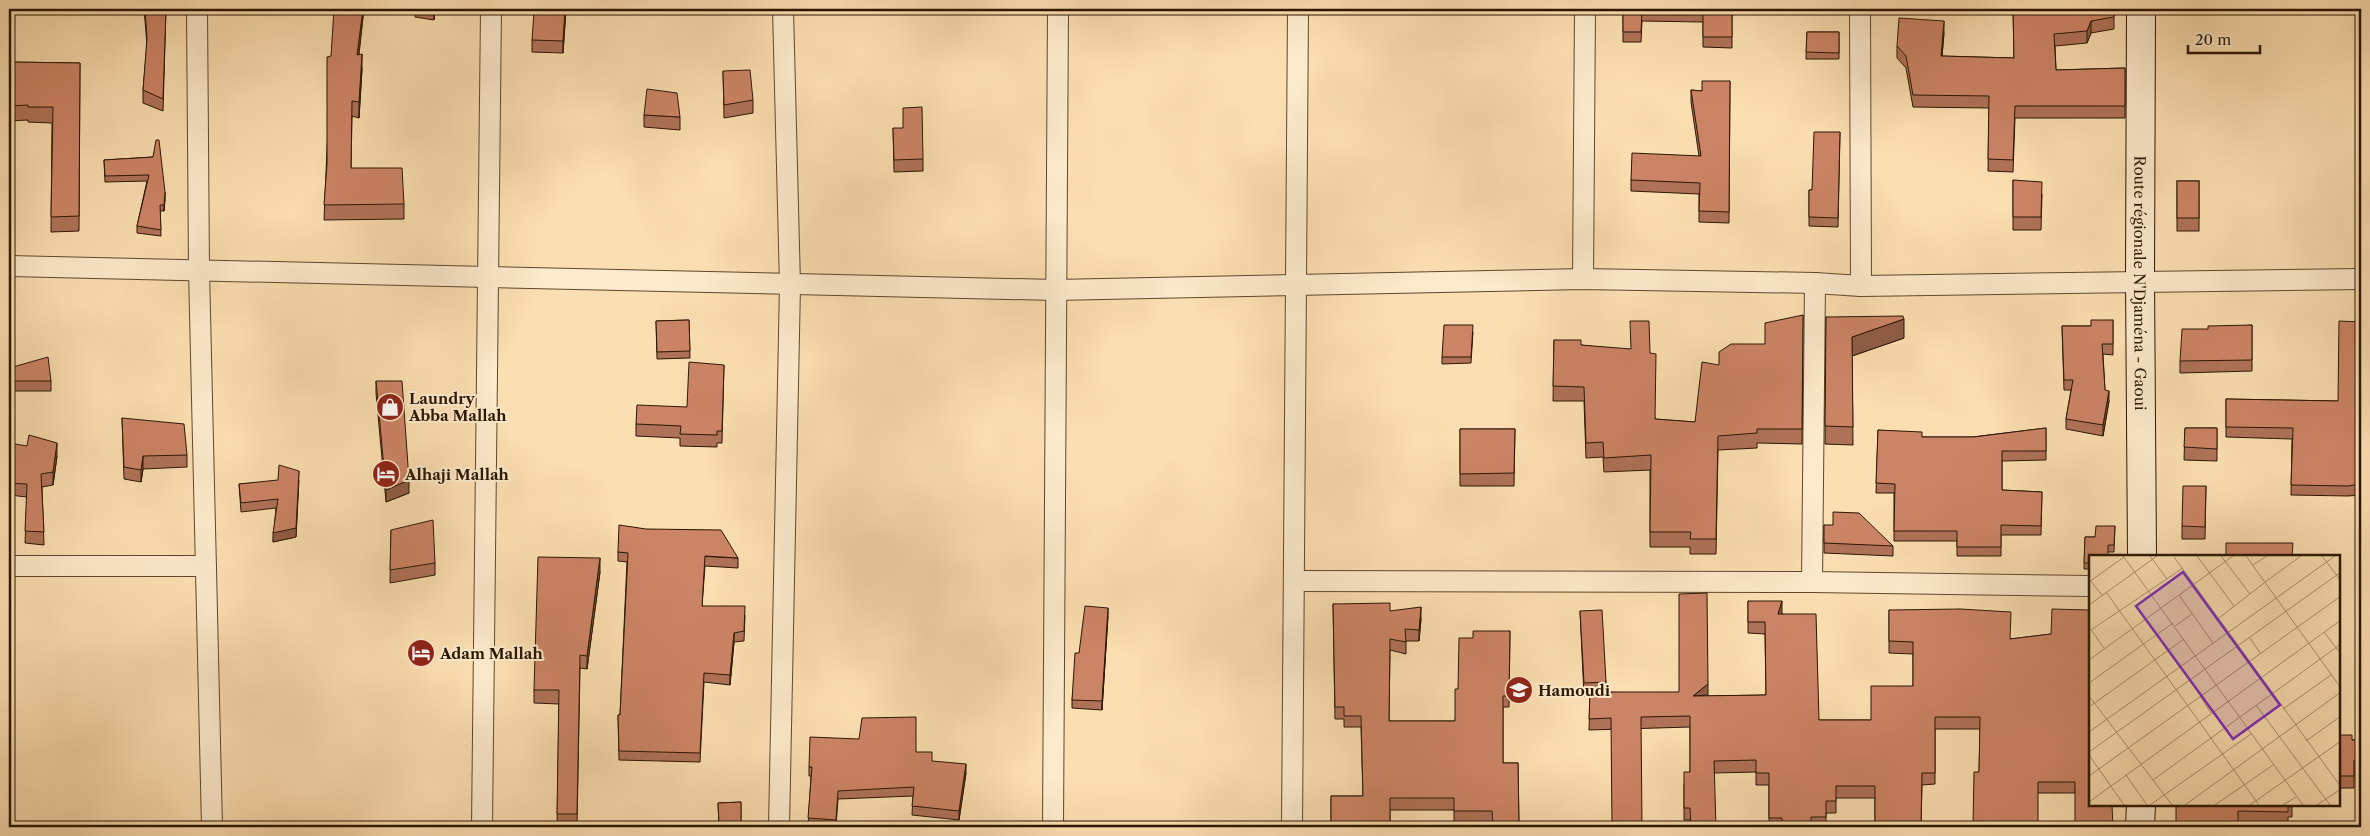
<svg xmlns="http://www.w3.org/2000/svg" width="2370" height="836" viewBox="0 0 2370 836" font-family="'Libre Caslon Text',serif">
<rect width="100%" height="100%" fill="#fbdeb1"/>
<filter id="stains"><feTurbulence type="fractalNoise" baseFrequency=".004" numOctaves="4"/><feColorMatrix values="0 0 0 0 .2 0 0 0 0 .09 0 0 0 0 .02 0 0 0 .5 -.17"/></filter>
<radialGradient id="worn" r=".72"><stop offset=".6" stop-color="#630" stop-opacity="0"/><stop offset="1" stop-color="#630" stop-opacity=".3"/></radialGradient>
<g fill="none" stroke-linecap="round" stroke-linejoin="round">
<!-- street casing -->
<g stroke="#5f482c" stroke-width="22">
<g id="street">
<path d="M197,9L199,270L212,827"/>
<path d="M1860,9L1861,286"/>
<path d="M9,266L1055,290L1583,279L1815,283L1861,286L2361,279"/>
<path d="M1583,279L1585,9"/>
<path d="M9,566H206"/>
<path d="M1295,581L1812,582L2090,586"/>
<path d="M1812,582L1815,283"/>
<path d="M482,827L491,9"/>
<path d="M779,827L790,285L783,9"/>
<path d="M1053,827L1058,9"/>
<path d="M1292,827L1298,9"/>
</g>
</g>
<!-- secondary casing -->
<g stroke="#2b1600" stroke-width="30">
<g id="secondary">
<path id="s1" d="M2141,9L2140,280L2142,556"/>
<path d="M2140,827L2141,805"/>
</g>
</g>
<!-- street -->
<use href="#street" stroke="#fceacc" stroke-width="20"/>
<!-- secondary -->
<use href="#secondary" stroke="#fceacc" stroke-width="28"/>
</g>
<!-- wall -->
<g fill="#af7258" stroke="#2b1600">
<path d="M26,9H83V11L26,14Z"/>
<path d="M144,9H166L163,111L143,103V90L147,45Z"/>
<path d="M363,9V17L359,54L362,69L359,118L352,116L351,168L404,204V219L324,220L331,56Z"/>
<path d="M415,9H435L434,20L415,17Z"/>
<path d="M566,9L563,53L532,52V40L545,12Z"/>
<path d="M1623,9H1732V48L1703,47V22L1642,21L1641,42H1623Z"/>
<path d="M1986,9H2114V29L2091,33L2087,43L2055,46L2056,70L2125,68V118H2015L2013,172L1988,171L1989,108L1913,107L1906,68L1897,58V46L1944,33L1942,56L2014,58L2013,9Z"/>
<path d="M1807,32H1839V59H1806Z"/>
<path d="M9,62L80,63L79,231L51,232L52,123L28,122V120L9,121Z"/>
<path d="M723,71L753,100V113L724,118Z"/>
<path d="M1730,81L1729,223L1699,222V194L1631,191V180L1699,156L1691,102V90L1702,91Z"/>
<path d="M644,115L680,117V130L644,127Z"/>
<path d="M893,128L923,159V171L894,172Z"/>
<path d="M1840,132L1838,227L1809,226V190H1812Z"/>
<path d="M153,157L165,199L164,211H160L161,236L137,233V226L147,181L105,182L104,160Z"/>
<path d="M2013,180L2042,194L2041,230H2013Z"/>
<rect x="2177" y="181" width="22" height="50"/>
<path d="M1803,315L1802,444L1757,443V448L1718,450L1716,554H1690V547H1650V470L1604,472L1603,457L1586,458L1584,401H1553L1554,340L1581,345L1650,353L1655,419L1695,422L1719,365L1765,344Z"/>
<path d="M1826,317L1904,338L1852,356L1853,445L1825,444Z"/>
<path d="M689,320L690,358L657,359L656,321Z"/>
<path d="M2113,320V355L2103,354L2105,390L2109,401L2103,436L2066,429V419L2071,390H2064L2062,326H2091Z"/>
<path d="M2361,322V495L2348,496L2291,495L2292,439L2226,437V399L2338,401Z"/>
<path d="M2252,325V371L2180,373V361L2208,329Z"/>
<path d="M1473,332L1471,363L1442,364V357Z"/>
<path d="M9,351L13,367L51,381V391H9Z"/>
<path d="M724,365L722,443H717V447L680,446V438L636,436V424L687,407Z"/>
<path d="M376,381L409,493L386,502L376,393Z"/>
<path d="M122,418L187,455V467L143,469L141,482L124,479Z"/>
<path d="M2046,428V460L2002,461V490L2042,492L2041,535H2001V556H1957V541H1894V493H1876L1878,430L1922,437H1973Z"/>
<path d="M2185,428H2217V461L2184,460Z"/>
<path d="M1460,429H1515L1514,486H1460Z"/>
<path d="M9,443L57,456L53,485L42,487L44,545L25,543L27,497L9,495Z"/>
<path d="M299,480L296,537L273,542L276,508L241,512L239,484Z"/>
<path d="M2206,486L2205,539H2182V526Z"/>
<path d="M1824,525L1893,546V556L1824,553Z"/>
<path d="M2115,526L2114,552H2108L2090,556V569H2084L2085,537H2095Z"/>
<path d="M391,530L435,563V575L390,583Z"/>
<path d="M618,552L738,558V568L705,566L702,606L745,615L744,641L734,642L730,685L704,682L700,762L619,760L618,715H620L627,562L618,561Z"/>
<path d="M600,572L587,669L580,668L577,827H557L559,704L534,703V690Z"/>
<path d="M1748,601L1782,613V614L1819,720H1871L1913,686V654L1889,653V610L2010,639L2051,634L2090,610L2075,793H2038L1979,772L1980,729H1935V784L1922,785L1921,827H1875V798H1836V813H1826V827H1769V785H1756V772L1714,773L1690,820H1684V784L1690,772V727L1589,730L1590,695L1584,696L1580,611L1606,682V692L1708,696L1766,695L1765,634L1748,633Z"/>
<path d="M1333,604L1390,611L1421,619L1419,641H1406V654L1390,650L1389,721H1455L1458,689L1473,638L1510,631L1509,707H1503V763H1518L1519,827H1492V822L1454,823V810H1390V827H1331V796H1363L1361,727H1344V719H1335Z"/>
<path d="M1108,616L1102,710L1072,708V700L1079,653Z"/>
<path d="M2339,735L2352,740H2361V772H2354V788H2339Z"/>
<path d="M916,752L932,761L966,773L959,820L912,815L913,796L838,799L836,827H808L811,776H809V767Z"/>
<path d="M741,802V827H719L718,803Z"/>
<path d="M2176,805H2292V817H2288V824L2238,823Z"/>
</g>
<!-- shaded-wall -->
<g fill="#8f5c47" stroke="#2b1600">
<path d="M363,9V17L357,70V55Z"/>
<path d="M434,9H435L434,20Z"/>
<path d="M565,9H566L563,53V41Z"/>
<path d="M1944,21V33L1941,68V56Z"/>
<path d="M2091,21V33L2087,43V31Z"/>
<path d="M362,54V69L359,118V102Z"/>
<path d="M165,192V199L164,211V205Z"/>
<path d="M1904,319V338L1852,356V337Z"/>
<path d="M2109,391V401L2103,436V425Z"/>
<path d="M57,443V456L53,485V472Z"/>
<path d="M143,456V469L141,482V470Z"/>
<path d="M299,471L296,537L273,542V533Z"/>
<path d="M409,480V493L386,502V490Z"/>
<path d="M600,558V572L587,669V656Z"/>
<path d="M1782,601V613L1778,626V614Z"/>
<path d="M1421,607V619L1419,641V630Z"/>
<path d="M1108,608V616L1102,710V701Z"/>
<path d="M734,633V642L730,685V675Z"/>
<path d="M1708,684V695L1693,696Z"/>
<path d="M966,764V773L959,820V811Z"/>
</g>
<!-- building -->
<g fill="#cc8466" stroke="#2b1600">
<path d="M145,9H166L163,99L143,90L147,38Z"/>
<path d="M334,9H363L357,55L362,54L359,102L352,101L351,168H402L404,204L324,205L327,164V57L331,56Z"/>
<path d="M545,9H565L563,41L532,40L534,12H545Z"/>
<path d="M1623,9H1732V37H1703V11L1642,10L1641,32H1623Z"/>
<path d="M2013,9H2114V17L2091,21L2087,31L2054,34L2056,70L2125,68V106H2015L2013,160L1988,159L1989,96L1913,95L1906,56L1897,46L1899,18L1944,21L1941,56L2014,58Z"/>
<path d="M1807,32H1839V53L1806,52Z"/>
<path d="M9,62L80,63L79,216L51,217L53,107H28V105L9,106Z"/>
<path d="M750,70L753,100L724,105L723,71Z"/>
<path d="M1702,81H1730L1729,212L1699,211L1700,183L1631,180L1632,153L1701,156L1691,90L1702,91Z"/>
<path d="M647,89L677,93L680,117L644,115Z"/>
<path d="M922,107L923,159L894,160L893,128H903V108Z"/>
<path d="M1814,132H1840L1838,218L1809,217V190H1812Z"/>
<path d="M156,140H159L165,192L164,205H160L161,230L137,226L149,175L105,176L104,160L153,157Z"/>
<path d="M2013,180L2042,182L2041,217H2013Z"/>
<rect x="2177" y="181" width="22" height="37"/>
<path d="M1803,315L1802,429H1757V433L1718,436L1716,539H1690L1691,532H1650L1651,455L1604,458L1603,442L1586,443L1584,387L1553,386L1554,340H1581V345L1631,349L1630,321H1649L1650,353L1656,354L1655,419L1695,422L1702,362L1719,365V352L1731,344H1765V323Z"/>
<path d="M1903,316L1904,319L1852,337L1853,427L1825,426L1826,317Z"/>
<path d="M689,320L690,351L657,352L656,321Z"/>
<path d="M2091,320H2113V344H2102L2105,390L2109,391L2103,425L2066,419L2073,380H2064L2062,326H2091Z"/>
<path d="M2339,321L2361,322V484L2348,486L2291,485L2293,428L2226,427V399L2338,401Z"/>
<path d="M1444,325H1473L1471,357H1442Z"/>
<path d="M2252,325V360L2180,361L2182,329H2208V326Z"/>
<path d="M9,351H11L13,367L48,357L51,381H9Z"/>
<path d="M689,362L724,365L722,431H717V435L680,434L681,426L636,424L637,405L687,407Z"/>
<path d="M376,381H402L409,480L386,490Z"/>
<path d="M122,418L184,424L187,455L143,456L141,470L124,467Z"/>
<path d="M2046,428V451H2002V490L2042,492L2041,526L2001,525V547H1957V531H1894L1895,484L1876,483L1878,430L1922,432V437H1973Z"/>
<path d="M2185,428H2217V449L2184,447Z"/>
<path d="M1460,429H1515L1514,473L1460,474Z"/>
<path d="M29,435L57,443L53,472L41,474L44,532L25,531L27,484L9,483V443L27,446Z"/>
<path d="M279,465L299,471L296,528L273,533L278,499L241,503L239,484L278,480Z"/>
<path d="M2183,486H2206L2205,527L2182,526Z"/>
<path d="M1833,512L1859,513L1893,546L1824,543V525H1833Z"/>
<path d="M433,520L435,563L390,570L391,530Z"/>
<path d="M619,525L646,529L721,530L738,558L705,556L702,606H745L744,631L734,633L730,675L704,673L700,753L619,751L618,715H620L628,553L618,552Z"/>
<path d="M2096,526H2115L2114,545H2108V556H2090V563H2084L2085,537H2095Z"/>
<path d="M2226,543H2293L2292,556H2226Z"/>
<path d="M538,557L600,558L587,656L580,655L577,814H557L559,690H534Z"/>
<path d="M1707,593L1708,684L1693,696L1766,695L1765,622H1748V601H1782L1778,614H1816L1819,720H1871V686H1913V642L1889,641V610L1960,609L2011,612L2010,639L2051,634L2052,609L2090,610V805H2112L2113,827H2075V782H2038V827H1973L1974,772H1979L1980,717H1935V773H1922L1921,826H1875V786H1836V801H1826V817H1811V825L1782,826V818H1769V773H1756V760L1714,761L1716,827H1691L1690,808H1684V772H1690V716L1641,717L1642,827H1612L1611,718L1589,719L1590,692H1679V594Z"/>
<path d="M1390,603V611L1421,607L1419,630L1405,629L1406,642L1390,639L1389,721H1455V689H1458L1459,638H1473V631H1510L1509,696H1503V763H1518L1519,825H1493L1492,811H1454V798H1390V826H1331V796H1363L1361,716H1344V707H1335L1333,604Z"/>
<path d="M1085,606L1108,608L1102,701L1072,700L1075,653H1079Z"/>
<path d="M1602,610L1606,682L1584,683L1580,611Z"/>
<path d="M916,717V752H932V761L966,764L959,811L912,806L914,787L838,791L836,820L808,818L812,767H809L810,737L859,739L862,718Z"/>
<path d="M2339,735H2352V740H2361V760H2354V776H2339Z"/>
<path d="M741,802V822H719L718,803Z"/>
<path d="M2176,805H2288V812L2238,811V827H2176Z"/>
</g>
<!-- icons -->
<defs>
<g id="shop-disc" transform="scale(1.4375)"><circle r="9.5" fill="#8f2418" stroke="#fceacc"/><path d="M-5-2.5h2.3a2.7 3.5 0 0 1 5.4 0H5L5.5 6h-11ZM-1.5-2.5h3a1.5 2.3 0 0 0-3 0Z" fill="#fff"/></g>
<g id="hotel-disc" transform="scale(1.4375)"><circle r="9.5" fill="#8f2418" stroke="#fceacc"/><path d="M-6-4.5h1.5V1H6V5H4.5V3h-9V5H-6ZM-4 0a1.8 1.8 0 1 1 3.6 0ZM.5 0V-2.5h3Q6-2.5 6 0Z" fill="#fff"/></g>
<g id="school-disc" transform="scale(1.4375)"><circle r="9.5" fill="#8f2418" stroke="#fceacc"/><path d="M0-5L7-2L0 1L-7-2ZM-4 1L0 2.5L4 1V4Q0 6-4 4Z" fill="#fff"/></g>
</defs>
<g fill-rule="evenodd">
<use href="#shop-disc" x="390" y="407"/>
<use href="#hotel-disc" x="386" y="474"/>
<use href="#hotel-disc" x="421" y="653"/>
<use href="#school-disc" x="1519" y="690"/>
</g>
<g text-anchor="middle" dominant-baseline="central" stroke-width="4" stroke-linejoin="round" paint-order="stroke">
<!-- street labels -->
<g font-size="15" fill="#2b1600" stroke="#fceacc">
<text stroke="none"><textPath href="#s1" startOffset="274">Route régionale N'Djaména - Gaoui</textPath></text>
</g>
<!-- poi labels -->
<g font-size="15" font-weight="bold" fill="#2b1600" stroke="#fceacc" text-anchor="start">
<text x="409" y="398">Laundry<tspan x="409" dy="17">Abba Mallah</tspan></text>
<text x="405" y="474">Alhaji Mallah</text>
<text x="440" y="653">Adam Mallah</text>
<text x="1538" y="690">Hamoudi</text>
</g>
</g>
<!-- overview -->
<g transform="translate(2089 555)">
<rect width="251" height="251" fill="#fbdeb1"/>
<path fill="none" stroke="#a88e6a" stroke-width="1" d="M34,1L214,250M61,1L78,24M108,1L145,51M132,1L161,39M157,1L252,133M233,1L252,26M85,2L252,232M164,10L178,1M0,24L13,40M0,27L35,2M176,27L212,1M17,37L170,250M90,40L124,88M0,50L68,1M130,63L175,28M86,71L103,59M0,72L15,93M2,75L94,13M235,77L252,99M161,83L171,98M0,105L144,1M0,128L84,68M0,141L83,250M111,141L122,158M167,150L241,250M0,152L95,84M194,154L242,120M0,177L246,1M217,186L252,161M0,197L252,17M0,200L35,250M37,220L58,250M0,221L252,41M64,225L252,89M0,247L252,65M61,250L162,179M96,250L252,137M126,250L184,210M161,250L252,186M194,250L207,242M228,250L252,234"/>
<path fill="#7b2cbf" fill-opacity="0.15" stroke="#7b2cbf" stroke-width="2.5" d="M94,17L191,150L144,184L47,51Z"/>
<rect width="251" height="251" fill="none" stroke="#2b1600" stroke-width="2.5"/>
</g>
<!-- margin -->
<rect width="2370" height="836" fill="none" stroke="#fbdeb1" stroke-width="30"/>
<rect x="10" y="10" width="2350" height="816" fill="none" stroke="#2b1600" stroke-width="2.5"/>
<rect x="15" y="15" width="2340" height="806" fill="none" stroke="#2b1600"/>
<!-- scale -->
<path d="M2188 45v8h72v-8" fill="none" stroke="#2b1600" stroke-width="2.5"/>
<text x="2195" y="45" font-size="15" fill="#2b1600" stroke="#fceacc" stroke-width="4" paint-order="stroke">20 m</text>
<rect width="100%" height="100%" filter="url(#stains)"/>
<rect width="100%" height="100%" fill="url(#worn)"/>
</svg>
